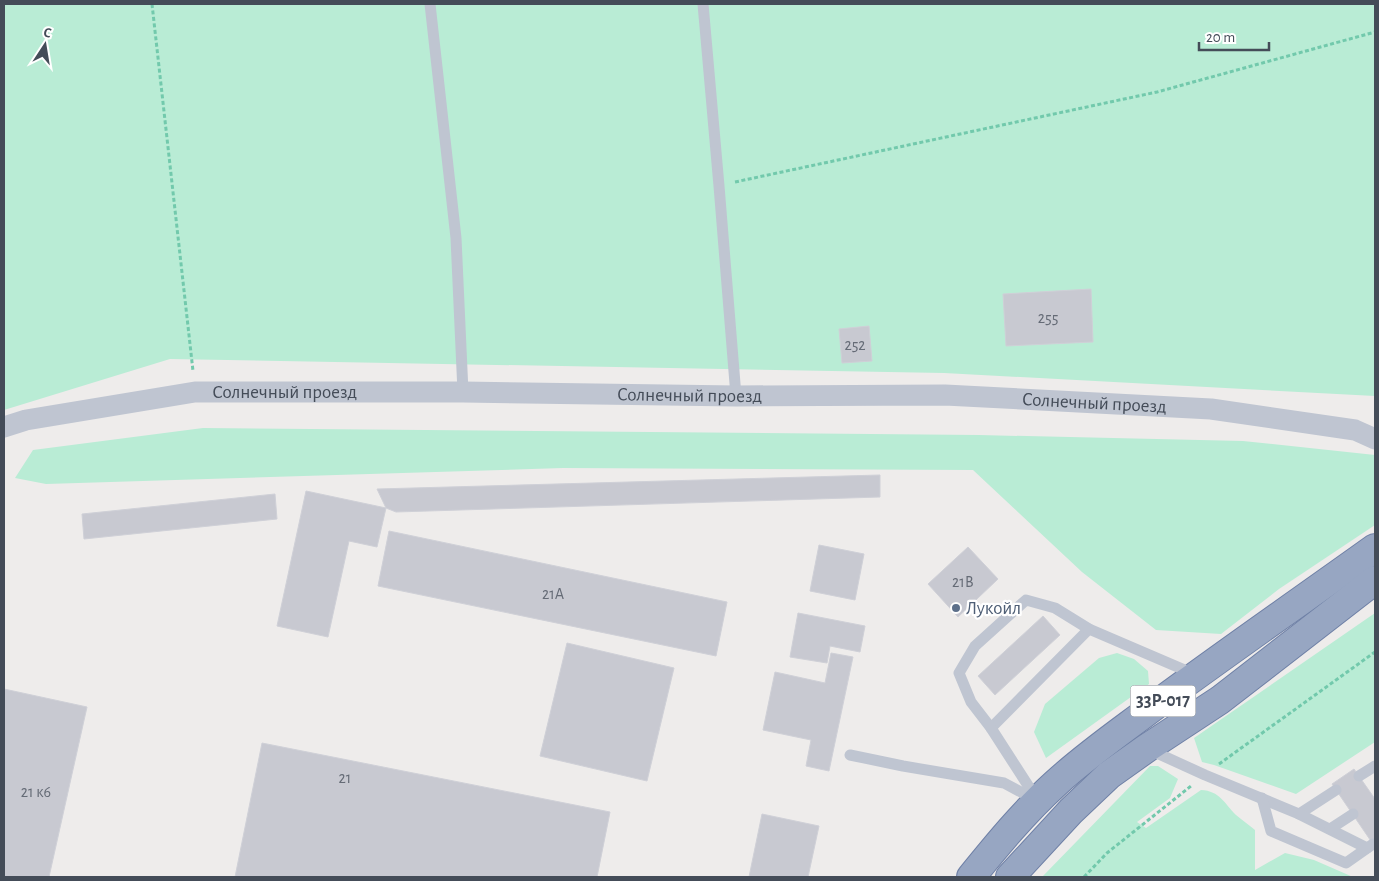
<svg xmlns="http://www.w3.org/2000/svg" width="1379" height="881" viewBox="0 0 1379 881" font-family="'Alegreya Sans',sans-serif">
<rect width="100%" height="100%" fill="#eeeceb"/>
<!-- green -->
<g fill="#b9ecd5">
<path d="M4,4H1375V396L944,373L170,359L4,410Z"/>
<path d="M203,428L979,435L1243,441L1375,455V525L1279,589L1221,634L1156,630L1082,572L973,470L563,468L46,484L15,478L33,450Z"/>
<path d="M1375,613V742L1296,794L1214,765L1202,762L1194,738Z"/>
<path d="M1117,653L1134,659L1148,671L1149,684L1046,758L1034,732L1045,704L1099,658Z"/>
<path d="M1150,766H1158L1178,779L1170,798L1137,822L1146,828L1201,790C1220,791 1224,803 1236,815C1242,820 1249,825 1255,830V870L1285,853L1314,860L1353,877H1042Z"/>
</g>
<!-- building -->
<g fill="#c8c9d1" stroke="#cfd0d7">
<path d="M1091,289L1093,342L1006,346L1003,294Z"/>
<path d="M869,326L872,361L842,363L839,329Z"/>
<path d="M880,475V497L396,512L386,508L377,489Z"/>
<path d="M306,491L386,508L377,547L349,541L328,637L277,626Z"/>
<path d="M275,494L277,519L84,539L82,514Z"/>
<path d="M389,531L727,602L716,656L378,586Z"/>
<path d="M819,545L864,554L855,600L810,591Z"/>
<path d="M968,547L998,579L958,617L928,584Z"/>
<path d="M798,613L865,626L860,652L830,646L827,663L790,657Z"/>
<path d="M1043,616L1060,635L995,695L978,676Z"/>
<path d="M567,643L674,668L647,781L540,756Z"/>
<path d="M831,653L853,657L829,771L806,766L811,740L763,730L775,672L825,683Z"/>
<path d="M4,689L87,707L49,877H4Z"/>
<path d="M262,743L610,812L597,877H235Z"/>
<path d="M1354,769L1375,799V847L1332,784Z"/>
<path d="M762,814L819,826L808,877H749Z"/>
</g>
<g fill="none" stroke-linecap="round" stroke-linejoin="round">
<!-- trunk casing -->
<g stroke="#6f80a6" stroke-width="30">
<g id="trunk">
<path d="M971,877C997,845 1024,812 1055,784C1085,756 1120,732 1153,707C1226,653 1301,601 1375,548"/>
<path d="M1010,877L1071,811L1109,775L1147,748L1220,700L1375,580"/>
</g>
</g>
<!-- path -->
<g stroke="#72c9ac" stroke-width="3" stroke-dasharray="4 2.5" stroke-linecap="butt">
<path d="M152,4L193,371"/>
<path d="M735,182L1157,92L1375,32"/>
<path d="M1219,764L1375,652"/>
<path d="M1084,877L1107,853L1191,786"/>
</g>
<!-- service -->
<g stroke="#bfc5d1" stroke-width="11">
<path d="M430,4L456,238L463,392"/>
<path d="M703,4L719,186L736,396"/>
<path d="M991,728L1089,629"/>
<path d="M1148,749L1205,775L1299,814L1336,790"/>
<path d="M850,755L903,766L1004,783L1036,800"/>
<path d="M1359,776L1375,766"/>
<path d="M1262,798L1271,831L1346,863L1373,844"/>
<path d="M1038,801L991,728L971,702L959,673L975,646L1026,600L1055,608L1089,629L1194,674"/>
<path d="M1299,814L1367,848"/>
<path d="M1330,829L1353,814"/>
</g>
<!-- minor -->
<path stroke="#bfc5d1" stroke-width="21" id="s1" d="M4,427L26,420L195,392H463L736,396L945,395L1211,409L1355,430L1375,439"/>
<!-- trunk -->
<use href="#trunk" stroke="#97a6c2" stroke-width="28"/>
</g>
<!-- markers -->
<circle fill="#5c6f8a" stroke="#fff" stroke-width="2" cx="956" cy="608" r="5"/>
<g text-anchor="middle" dominant-baseline="central" stroke-width="4.5" stroke-linejoin="round" paint-order="stroke">
<!-- number labels -->
<g font-size="16" fill="#656b76">
<text x="1048" y="318">255</text>
<text x="855" y="345">252</text>
<text x="963" y="582">21В</text>
<text x="553" y="594">21А</text>
<text x="345" y="778">21</text>
<text x="36" y="792">21 к6</text>
</g>
<!-- shield labels -->
<rect fill="#fff" stroke="#7c828a" stroke-width="1" x="1130.5" y="685.5" width="65" height="31" rx="4"/>
<g font-size="18" font-weight="bold" fill="#444c58">
<text x="1163" y="701">33Р-017</text>
</g>
<!-- street labels -->
<g font-size="19" fill="#444c58" stroke="#fff">
<text stroke="none"><textPath href="#s1" startOffset="284">Солнечный проезд</textPath></text>
<text stroke="none"><textPath href="#s1" startOffset="689">Солнечный проезд</textPath></text>
<text stroke="none"><textPath href="#s1" startOffset="1094">Солнечный проезд</textPath></text>
</g>
<!-- service labels -->
<g font-size="19" fill="#4e5e75" stroke="#fff" text-anchor="start">
<text x="966" y="608">Лукойл</text>
</g>
</g>
<!-- border -->
<rect width="1379" height="881" fill="none" stroke="#444c58" stroke-width="10"/>
<!-- north arrow -->
<g transform="translate(45 45) rotate(12)" stroke="#ffffff" stroke-width="4" paint-order="stroke">
<path d="M0-4L9 19L0 12L-9 19Z" fill="#444c58"/>
<text y="-8" font-size="14" font-weight="bold" text-anchor="middle" fill="#444c58">С</text>
</g>
<!-- scale -->
<path d="M1199 42v8h70v-8" fill="none" stroke="#444c58" stroke-width="2.5"/>
<text x="1206" y="42" font-size="15" fill="#444c58" stroke="#ffffff" stroke-width="4" paint-order="stroke">20 m</text>
</svg>
